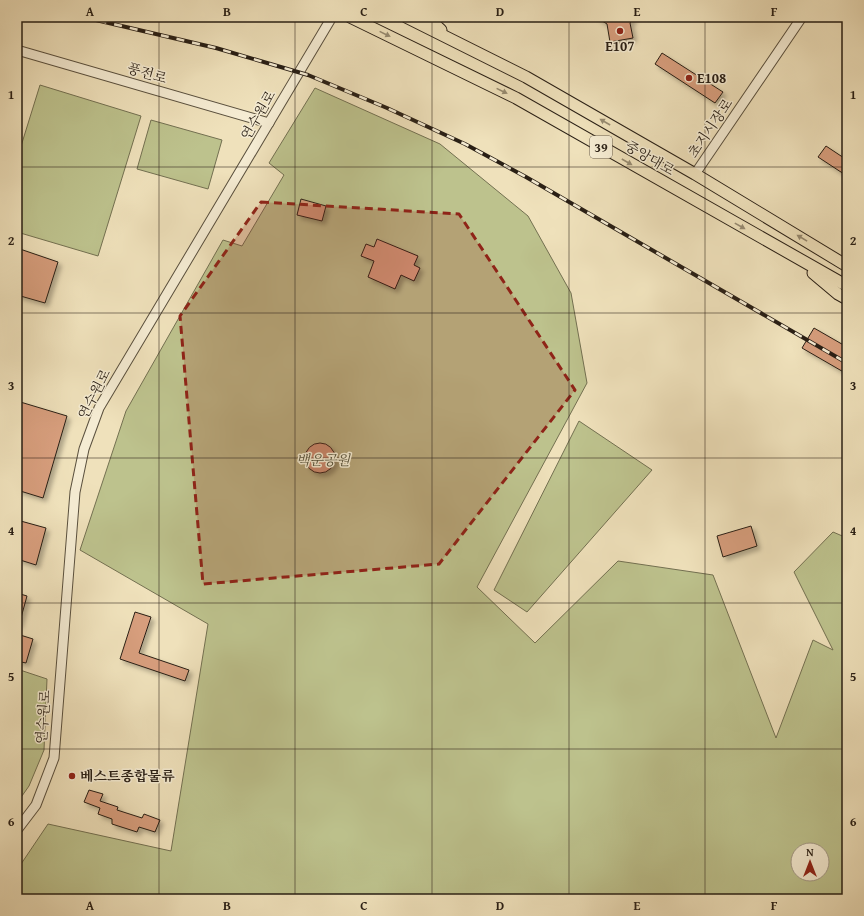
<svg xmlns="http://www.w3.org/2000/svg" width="864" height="916" viewBox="0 0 864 916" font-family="'Gentium Book Plus','Noto Serif KR',serif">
<defs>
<filter id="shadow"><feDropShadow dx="3.5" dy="3.5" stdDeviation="2" flood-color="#0004"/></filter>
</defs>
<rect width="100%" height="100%" fill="#efe1bb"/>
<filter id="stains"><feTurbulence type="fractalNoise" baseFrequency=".005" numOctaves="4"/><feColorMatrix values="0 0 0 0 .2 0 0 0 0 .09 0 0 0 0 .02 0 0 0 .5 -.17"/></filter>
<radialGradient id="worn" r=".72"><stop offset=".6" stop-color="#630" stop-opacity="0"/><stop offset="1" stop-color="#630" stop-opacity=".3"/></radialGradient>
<!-- green -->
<g fill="#bdc28d" stroke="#737051" fill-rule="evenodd">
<path d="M40,85L141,116L98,256L17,232V159Z"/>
<path d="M315,88L440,144L528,216L571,293L587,383L477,587L535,643L618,561L713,575L776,738L813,640L833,650L794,572L833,532L847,538V899H17V870L48,824L171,851L208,624L80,550L126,411L223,240L242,246L284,175L269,163ZM798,850H822V874H798Z"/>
<path d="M151,120L222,140L208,189L137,169Z"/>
<path d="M579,421L652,470L527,612L494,590Z"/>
<path d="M17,669L47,679L44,750L29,786L17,803Z"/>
</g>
<!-- building -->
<g fill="#d79e7d" stroke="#291f15" filter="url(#shadow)">
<path d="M596,17H634L630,23L633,38L610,42L607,24Z"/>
<path d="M662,53L723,92L715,103L655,64Z"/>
<path d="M826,146L847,160V176L818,157Z"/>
<path d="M301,199L326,206L322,221L297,215Z"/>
<path d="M377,239L418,256L414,265L420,268L414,281L401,275L395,289L368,277L374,261L361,256L366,244L374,247Z"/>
<path d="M17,248L58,262L45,303L17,295Z"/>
<path d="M814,328L847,347V374L802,348Z"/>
<path d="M17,401L67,416L43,498L17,490Z"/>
<circle cx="320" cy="458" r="15"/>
<path d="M17,520L46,528L36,565L17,559Z"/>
<path d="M751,526L757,546L723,557L717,536Z"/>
<path d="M17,593L27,596L19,625L17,624Z"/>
<path d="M135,612L151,617L139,653L189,670L185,681L120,659Z"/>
<path d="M17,634L33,639L26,663L17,661Z"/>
<path d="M89,790L103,794L100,801L118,807L117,810L142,818L144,814L160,820L155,832L139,827L137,832L112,824V819L98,814L100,808L84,802Z"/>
</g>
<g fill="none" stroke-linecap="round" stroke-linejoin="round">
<!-- minor casing -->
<g stroke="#5a503e" stroke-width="11">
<g id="minor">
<path d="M17,50L269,123"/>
<path d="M695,174L802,17"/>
<path d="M17,830L36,805L54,758L75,492L84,449L99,408L332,17"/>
</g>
</g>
<!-- major casing -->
<g stroke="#291f15" stroke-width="13">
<g id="major">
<path d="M350,17L516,98L847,286"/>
<path d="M406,17L526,77L695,174L847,266"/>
<path d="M427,17L441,30"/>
<path d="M813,273L838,294L847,299"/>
</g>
</g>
<!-- minor -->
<use href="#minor" stroke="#f5ecd3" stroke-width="9"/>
<!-- major -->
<use href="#major" stroke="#efe1bb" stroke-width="11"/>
<!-- rail casing -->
<g stroke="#291f15" stroke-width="4">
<path id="rail" d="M83,17L216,48L308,75L387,108L465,144L526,177L847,363"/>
</g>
<!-- rail -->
<use href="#rail" stroke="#f5ecd3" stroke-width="2.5" stroke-dasharray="8" stroke-linecap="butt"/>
</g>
<!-- one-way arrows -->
<defs><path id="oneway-solid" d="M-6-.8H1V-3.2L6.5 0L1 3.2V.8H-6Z"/></defs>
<g fill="#968a70">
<use href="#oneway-solid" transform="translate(385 34) rotate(26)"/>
<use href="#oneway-solid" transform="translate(502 91) rotate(26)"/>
<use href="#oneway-solid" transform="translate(605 122) rotate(-150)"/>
<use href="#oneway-solid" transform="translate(627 162) rotate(30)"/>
<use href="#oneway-solid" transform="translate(740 226) rotate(29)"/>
<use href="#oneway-solid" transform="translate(802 238) rotate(-149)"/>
</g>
<!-- marked area -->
<path fill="#8f2418" fill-opacity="0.2" stroke="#8f2418" stroke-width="3" stroke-dasharray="8 5" stroke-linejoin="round" d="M261,202L459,214L575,390L439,564L203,584L180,316Z"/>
<!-- grid -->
<path fill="none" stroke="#291f15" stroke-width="1" stroke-opacity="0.55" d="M159,17V899M295,17V899M432,17V899M569,17V899M705,17V899M17,167H847M17,313H847M17,458H847M17,603H847M17,749H847"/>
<!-- markers -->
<g fill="#8f2418" stroke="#f5ecd3" stroke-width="1.5">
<circle cx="620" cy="31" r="4"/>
<circle cx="689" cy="78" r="4"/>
<circle cx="72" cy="776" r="4"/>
</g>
<g text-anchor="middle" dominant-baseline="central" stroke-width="3" stroke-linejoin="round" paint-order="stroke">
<!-- shield labels -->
<rect fill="#f5ecd3" stroke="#665c4e" stroke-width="1" x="590" y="136" width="22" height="22" rx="3"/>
<g font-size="13" font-weight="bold" fill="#291f15">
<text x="601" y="147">39</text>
</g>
<!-- poi labels -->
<g font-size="14" font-weight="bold" fill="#291f15" stroke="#f5ecd3" text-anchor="start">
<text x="620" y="46" text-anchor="middle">E107</text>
<text x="697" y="78">E108</text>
<text x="80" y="776">베스트종합물류</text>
</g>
<!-- street labels -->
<g font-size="14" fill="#291f15" stroke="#f5ecd3">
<text transform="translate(147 73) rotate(16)">풍전로</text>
<text transform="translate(258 115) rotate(-60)">연수원로</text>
<text transform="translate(710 128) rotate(-56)">초지시장로</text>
<text transform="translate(650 158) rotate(30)">중앙대로</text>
<text transform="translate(94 394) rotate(-63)">연수원로</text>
<text transform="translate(43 717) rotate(-86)">연수원로</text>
</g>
<!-- park labels -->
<g font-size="14" font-style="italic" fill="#555039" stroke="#f5ecd3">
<text x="323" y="460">백운공원</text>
</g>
</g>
<!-- margin -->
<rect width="864" height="916" fill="none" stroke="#efe1bb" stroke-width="44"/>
<!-- north arrow -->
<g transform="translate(810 862)"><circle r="19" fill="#f5ecd3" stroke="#a39a87"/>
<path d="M0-3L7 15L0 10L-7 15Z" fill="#8f2418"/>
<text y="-6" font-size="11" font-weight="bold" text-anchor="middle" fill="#291f15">N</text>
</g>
<rect x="22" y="22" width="820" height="872" fill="none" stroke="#291f15" stroke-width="1.5"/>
<g font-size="13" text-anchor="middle" font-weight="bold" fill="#291f15">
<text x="90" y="16">A</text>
<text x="227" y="16">B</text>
<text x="364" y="16">C</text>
<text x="500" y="16">D</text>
<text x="637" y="16">E</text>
<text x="774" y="16">F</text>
<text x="11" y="99">1</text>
<text x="853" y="99">1</text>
<text x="11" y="245">2</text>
<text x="853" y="245">2</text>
<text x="11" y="390">3</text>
<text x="853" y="390">3</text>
<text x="11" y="535">4</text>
<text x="853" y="535">4</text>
<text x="11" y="681">5</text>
<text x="853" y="681">5</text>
<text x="11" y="826">6</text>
<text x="853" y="826">6</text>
<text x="90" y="910">A</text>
<text x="227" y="910">B</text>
<text x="364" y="910">C</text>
<text x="500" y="910">D</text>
<text x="637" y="910">E</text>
<text x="774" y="910">F</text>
</g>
<rect width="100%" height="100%" filter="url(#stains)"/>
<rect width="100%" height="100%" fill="url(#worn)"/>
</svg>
